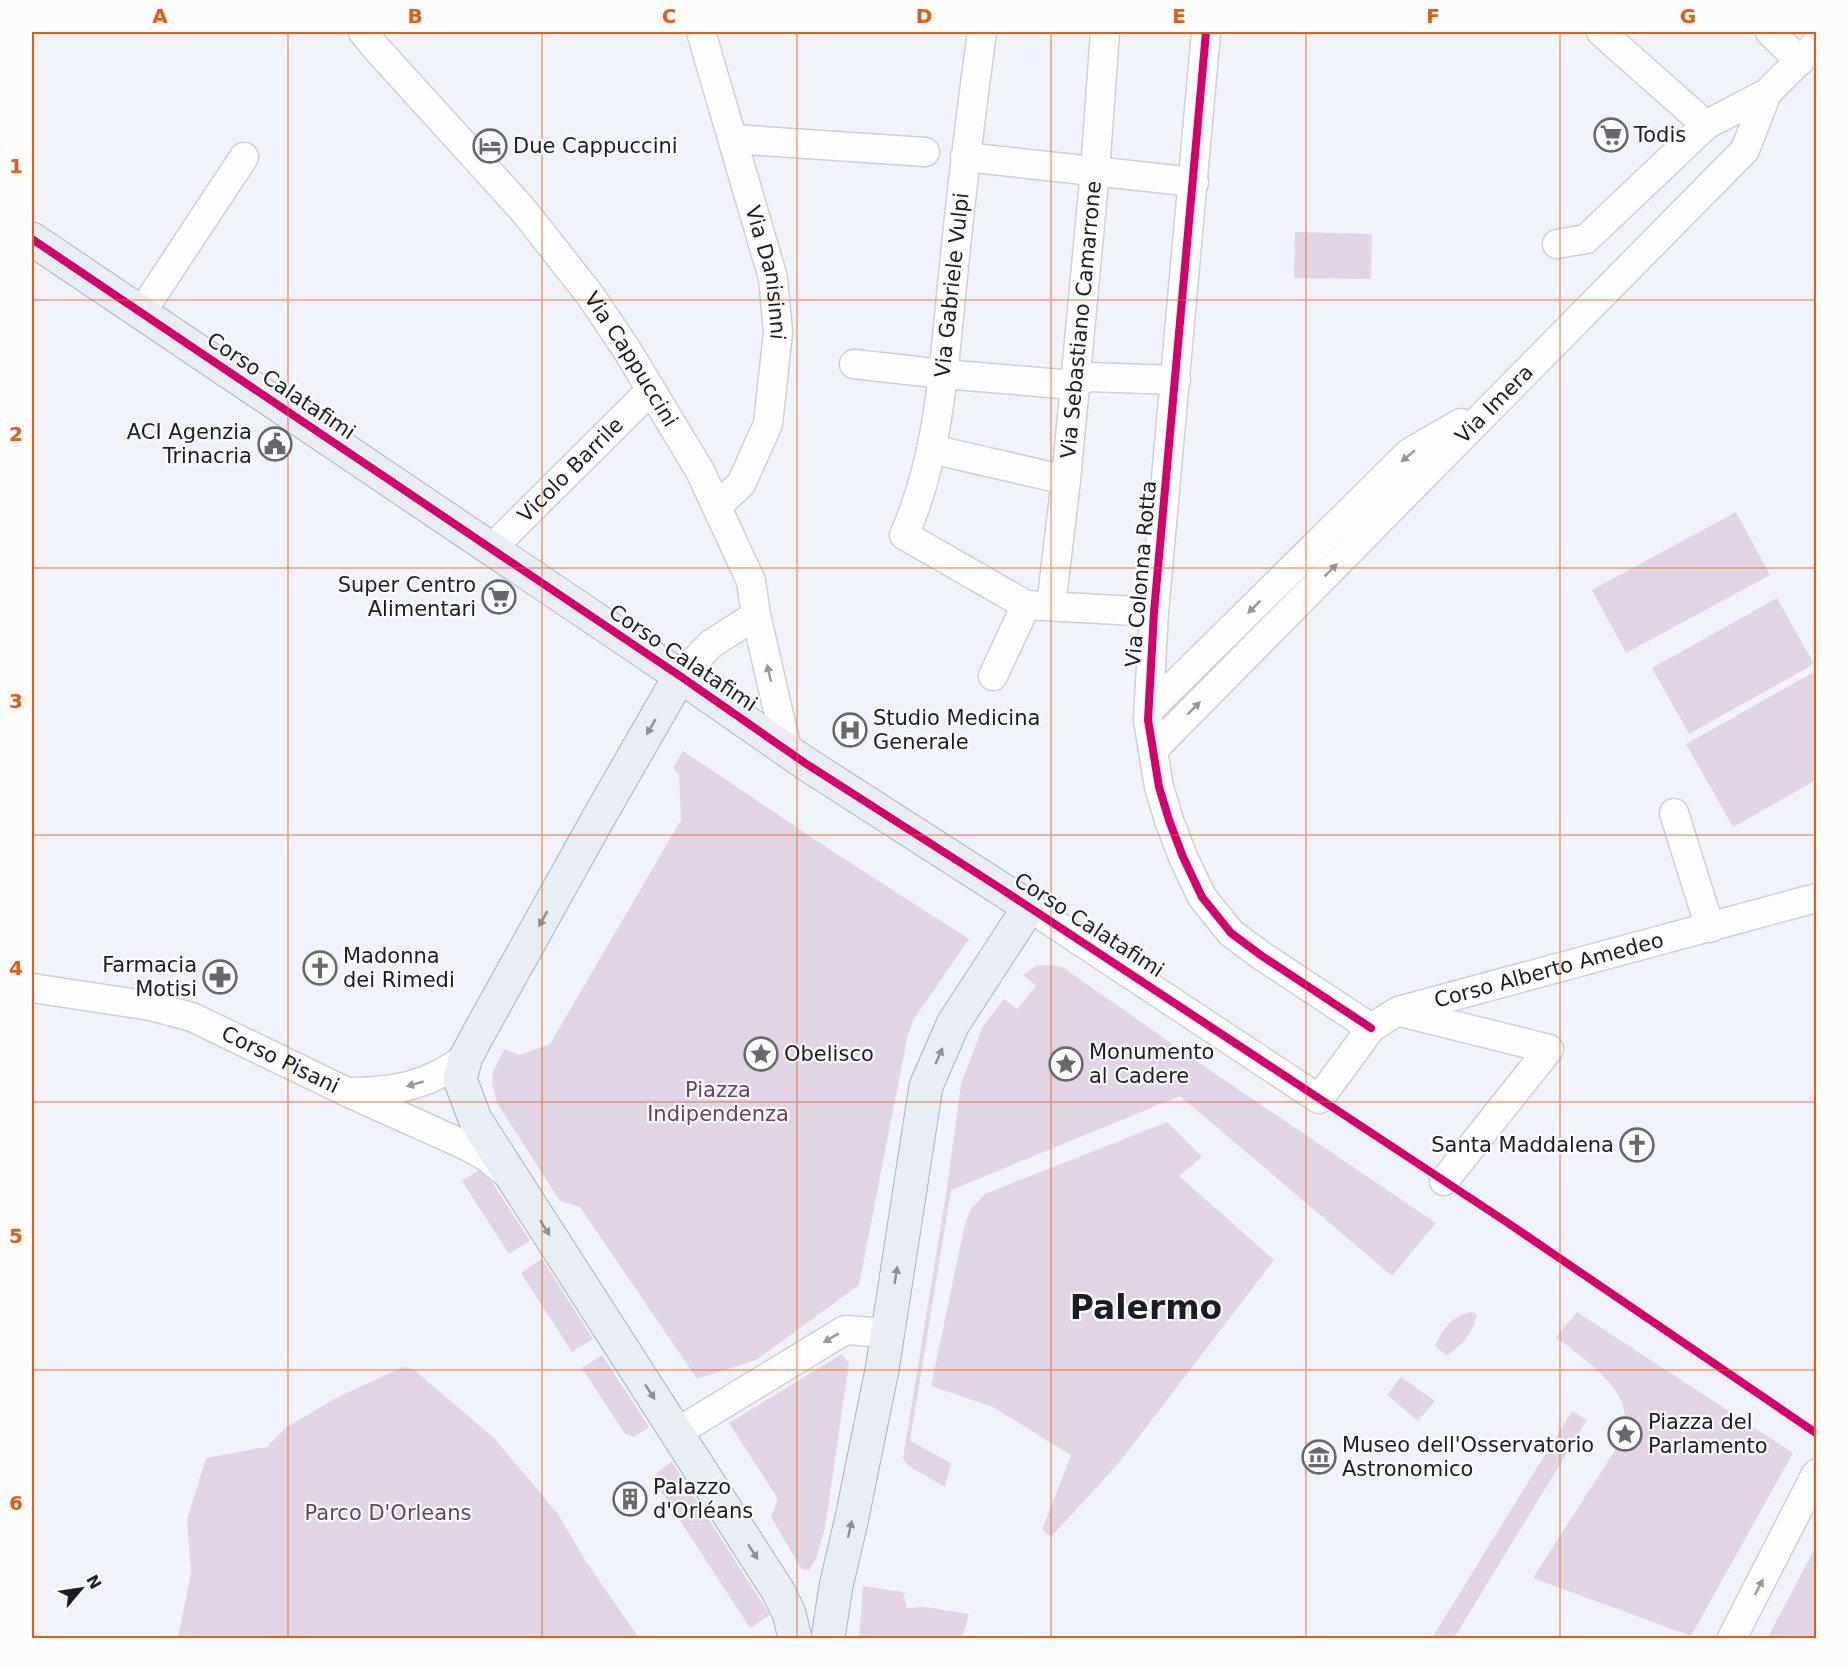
<svg xmlns="http://www.w3.org/2000/svg" width="1848" height="1670" viewBox="0 0 1848 1670" font-family="'DejaVu Sans',sans-serif">
<rect width="100%" height="100%" fill="#f0f2fa"/>
<!-- green -->
<g fill="#e1d4e5">
<path d="M1295,232L1372,234L1371,279L1294,278Z"/>
<path d="M1736,512L1770,575L1626,653L1592,590Z"/>
<path d="M1777,598L1814,664L1689,734L1652,668Z"/>
<path d="M1816,671V780L1733,827L1686,744Z"/>
<path d="M683,751L832,851L969,939L914,1019L908,1034L859,1285L756,1360L697,1379L580,1207L560,1201L497,1103L492,1083L493,1071L505,1049L519,1055L550,1044L681,820L679,774L673,768Z"/>
<path d="M1037,965L1061,966L1211,1071L1436,1223L1392,1276L1180,1096L951,1190L910,1441L951,1463L945,1487L907,1465L903,1458L947,1188L961,1084L983,1026L1004,999L1017,1009L1036,986L1023,975Z"/>
<path d="M1167,1122L1202,1157L1179,1176L1274,1260L1118,1464L1051,1537L1042,1530L1071,1455L993,1407L931,1386L965,1224L971,1209L985,1194Z"/>
<path d="M483,1168L530,1241L509,1254L462,1181Z"/>
<path d="M542,1259L593,1339L572,1352L521,1273Z"/>
<path d="M1472,1312L1477,1315C1472,1335 1462,1345 1446,1356L1435,1346C1443,1328 1452,1316 1472,1312Z"/>
<path d="M1577,1312L1793,1453L1691,1636L1533,1578L1617,1447C1620,1435 1626,1422 1624,1410C1618,1380 1578,1355 1556,1337Z"/>
<path d="M842,1354L849,1363L825,1528L816,1559L809,1570H802L771,1517L778,1499L729,1423Z"/>
<path d="M602,1355L649,1427L634,1437L625,1434L582,1368Z"/>
<path d="M403,1367L413,1369L494,1438L558,1514L585,1560L639,1638H178L191,1573L187,1520L206,1458L267,1447L285,1428L338,1397Z"/>
<path d="M1401,1377L1435,1401L1418,1421L1387,1395Z"/>
<path d="M1572,1411L1587,1420L1454,1638H1432Z"/>
<path d="M672,1462L770,1615L750,1628L655,1482L657,1472Z"/>
<path d="M1816,1546V1638H1767L1768,1637Z"/>
<path d="M863,1586L903,1592L907,1608L924,1607L969,1614L962,1638H859Z"/>
</g>
<g fill="none" stroke-linecap="round" stroke-linejoin="round">
<!-- minor casing -->
<g stroke="#cecfd6" stroke-width="31">
<g id="minor">
<path id="s1" d="M363,32L376,48L524,211L590,295L627,350L700,471L751,581L756,615L787,750"/>
<path id="s2" d="M701,32L773,278L778,332L768,424L741,484L717,506"/>
<path d="M982,32C971,113 961,194 953,276C944,362 940,455 904,535L1026,605L1154,612"/>
<path d="M1206,32L1154,612L1148,720L1153,750L1159,787L1169,820L1183,857L1202,897L1231,933L1262,956L1371,1028"/>
<path d="M1601,32L1706,125"/>
<path d="M1770,32L1800,61"/>
<path d="M733,139L925,152"/>
<path d="M965,157L1194,182"/>
<path d="M1557,244L1586,239L1706,125L1767,93"/>
<path d="M141,313L244,157"/>
<path d="M854,364L943,374L1074,385L1087,377L1176,380"/>
<path d="M931,449L1066,480"/>
<path id="s3" d="M491,549L651,390"/>
<path id="s4" d="M1051,606L1066,480L1095,171L1105,32"/>
<path d="M680,676L711,644L756,615"/>
<path d="M993,676L1026,605"/>
<path d="M1149,710L1409,453L1461,423"/>
<path id="s5" d="M1153,750L1745,150L1767,93L1816,44"/>
<path d="M1674,813L1710,928"/>
<path id="s6" d="M1029,907L1319,1099L1371,1028L1398,1011L1816,898"/>
<path id="s7" d="M32,988L151,1006L192,1017L347,1092L467,1146L485,1156L505,1172"/>
<path d="M1400,1012L1549,1049L1444,1181"/>
<path d="M353,1092C398,1091 430,1085 466,1057"/>
<path d="M676,1433L845,1330L887,1333"/>
<path d="M1732,1638L1816,1474"/>
</g>
</g>
<!-- major casing -->
<g stroke="#a9b2bf" stroke-width="35">
<g id="major">
<path d="M32,239L680,676L805,763L1029,907L953,1024L926,1086L882,1370L851,1522L836,1586L828,1638"/>
<path d="M680,676L599,817L481,1029L466,1057L460,1079L475,1119L778,1591L789,1613L795,1638"/>
</g>
</g>
<!-- minor -->
<use href="#minor" stroke="#fdfdfe" stroke-width="28"/>
<!-- major -->
<use href="#major" stroke="#e8edf3" stroke-width="33"/>
<!-- cycleway casing -->
<g stroke="#fcfcfc" stroke-width="11">
<g id="cycleway">
<path d="M1206,32L1154,612L1148,720L1153,750L1159,787L1169,820L1183,857L1202,897L1231,933L1262,956L1371,1028"/>
<path d="M32,239L680,676L805,763L1000,888L1505,1221L1816,1433"/>
</g>
</g>
<!-- cycleway -->
<use href="#cycleway" stroke="#d6006c" stroke-width="8"/>
</g>
<!-- one-way arrows -->
<defs><path id="oneway-solid" d="M-6-.8H1V-3.2L6.5 0L1 3.2V.8H-6Z" transform="scale(1.5)"/></defs>
<g fill="#98989b">
<use href="#oneway-solid" transform="translate(1408 456) rotate(141)"/>
<use href="#oneway-solid" transform="translate(1331 570) rotate(-45)"/>
<use href="#oneway-solid" transform="translate(1254 607) rotate(135)"/>
<use href="#oneway-solid" transform="translate(769 673) rotate(-103)"/>
<use href="#oneway-solid" transform="translate(1194 708) rotate(-45)"/>
<use href="#oneway-solid" transform="translate(415 1084) rotate(164)"/>
<use href="#oneway-solid" transform="translate(831 1338) rotate(149)"/>
<use href="#oneway-solid" transform="translate(1759 1587) rotate(-63)"/>
</g>
<g fill="#8c8f95">
<use href="#oneway-solid" transform="translate(651 727) rotate(120)"/>
<use href="#oneway-solid" transform="translate(543 919) rotate(119)"/>
<use href="#oneway-solid" transform="translate(939 1056) rotate(-66)"/>
<use href="#oneway-solid" transform="translate(545 1228) rotate(58)"/>
<use href="#oneway-solid" transform="translate(896 1275) rotate(-81)"/>
<use href="#oneway-solid" transform="translate(650 1392) rotate(57)"/>
<use href="#oneway-solid" transform="translate(850 1529) rotate(-77)"/>
<use href="#oneway-solid" transform="translate(753 1552) rotate(57)"/>
</g>
<!-- grid -->
<path fill="none" stroke="#e8590c" stroke-width="1.5" stroke-opacity="0.55" d="M288,32V1638M542,32V1638M797,32V1638M1051,32V1638M1306,32V1638M1560,32V1638M32,300H1816M32,568H1816M32,835H1816M32,1102H1816M32,1370H1816"/>
<!-- icons -->
<defs>
<g id="supermarket-ring" transform="scale(1.725)"><circle r="9.5" fill="#fcfcfc" stroke="#66686e" stroke-width="1.5"/><path d="M-6-5.5h2.5l.6 2H6L4.5 2H-2.5L-4.4-4H-6ZM-1.5 3.2a1.3 1.3 0 1 0 .1 0ZM3 3.2a1.3 1.3 0 1 0 .1 0Z" fill="#66686e"/></g>
<g id="hotel-ring" transform="scale(1.725)"><circle r="9.5" fill="#fcfcfc" stroke="#66686e" stroke-width="1.5"/><path d="M-6-4.5h1.5V1H6V5H4.5V3h-9V5H-6ZM-4 0a1.8 1.8 0 1 1 3.6 0ZM.5 0V-2.5h3Q6-2.5 6 0Z" fill="#66686e"/></g>
<g id="civic-ring" transform="scale(1.725)"><circle r="9.5" fill="#fcfcfc" stroke="#66686e" stroke-width="1.5"/><path d="M-.6-6.5H3V-4.5H.6V-3L4-1V1h2V6H-6V1h2V-1L-.6-3ZM-1.2 2.5V6h2.4V2.5Z" fill="#66686e"/></g>
<g id="hospital-ring" transform="scale(1.725)"><circle r="9.5" fill="#fcfcfc" stroke="#66686e" stroke-width="1.5"/><path d="M-5-5h3v3.5h4V-5h3V5h-3V1.5h-4V5h-3Z" fill="#66686e"/></g>
<g id="church-ring" transform="scale(1.725)"><circle r="9.5" fill="#fcfcfc" stroke="#66686e" stroke-width="1.5"/><path d="M-1.2-6h2.4v3.5h3.3v2.4h-3.3V6h-2.4V-.1h-3.3v-2.4h3.3Z" fill="#66686e"/></g>
<g id="pharmacy-ring" transform="scale(1.725)"><circle r="9.5" fill="#fcfcfc" stroke="#66686e" stroke-width="1.5"/><path d="M-2-6h4v4h4v4h-4v4h-4v-4h-4v-4h4Z" fill="#66686e"/></g>
<g id="sight-ring" transform="scale(1.725)"><circle r="9.5" fill="#fcfcfc" stroke="#66686e" stroke-width="1.5"/><path d="M0-6L1.8-2.2L6-1.7L2.9 1.2L3.7 5.4L0 3.3L-3.7 5.4L-2.9 1.2L-6-1.7L-1.8-2.2Z" fill="#66686e"/></g>
<g id="museum-ring" transform="scale(1.725)"><circle r="9.5" fill="#fcfcfc" stroke="#66686e" stroke-width="1.5"/><path d="M0-6L6-3V-2H-6V-3ZM-5-1h2V3h-2ZM-1-1h2V3h-2ZM3-1h2V3H3ZM-6 4H6V6H-6Z" fill="#66686e"/></g>
<g id="building-ring" transform="scale(1.725)"><circle r="9.5" fill="#fcfcfc" stroke="#66686e" stroke-width="1.5"/><path d="M-4-6H4V6H1V3H-1V6H-4ZM-2.5-4.3h1.7v1.8h-1.7ZM.8-4.3h1.7v1.8H.8ZM-2.5-1h1.7V.8h-1.7ZM.8-1h1.7V.8H.8Z" fill="#66686e"/></g>
</defs>
<g fill-rule="evenodd">
<use href="#supermarket-ring" x="1611" y="135"/>
<use href="#hotel-ring" x="490" y="146"/>
<use href="#civic-ring" x="275" y="444"/>
<use href="#supermarket-ring" x="499" y="597"/>
<use href="#hospital-ring" x="850" y="730"/>
<use href="#church-ring" x="320" y="968"/>
<use href="#pharmacy-ring" x="220" y="977"/>
<use href="#sight-ring" x="761" y="1054"/>
<use href="#sight-ring" x="1066" y="1064"/>
<use href="#church-ring" x="1637" y="1145"/>
<use href="#sight-ring" x="1625" y="1434"/>
<use href="#museum-ring" x="1319" y="1457"/>
<use href="#building-ring" x="630" y="1499"/>
</g>
<g text-anchor="middle" dominant-baseline="central" stroke-width="4.5" stroke-linejoin="round" paint-order="stroke">
<!-- poi labels -->
<g font-size="21" fill="#1c1d22" stroke="#fcfcfc" text-anchor="start">
<text x="1634" y="135">Todis</text>
<text x="513" y="146">Due Cappuccini</text>
<text x="252" y="432" text-anchor="end">ACI Agenzia<tspan x="252" dy="24">Trinacria</tspan></text>
<text x="476" y="585" text-anchor="end">Super Centro<tspan x="476" dy="24">Alimentari</tspan></text>
<text x="873" y="718">Studio Medicina<tspan x="873" dy="24">Generale</tspan></text>
<text x="343" y="956">Madonna<tspan x="343" dy="24">dei Rimedi</tspan></text>
<text x="197" y="965" text-anchor="end">Farmacia<tspan x="197" dy="24">Motisi</tspan></text>
<text x="1089" y="1052">Monumento<tspan x="1089" dy="24">al Cadere</tspan></text>
<text x="784" y="1054">Obelisco</text>
<text x="1614" y="1145" text-anchor="end">Santa Maddalena</text>
<text x="1648" y="1422">Piazza del<tspan x="1648" dy="24">Parlamento</tspan></text>
<text x="1342" y="1445">Museo dell'Osservatorio<tspan x="1342" dy="24">Astronomico</tspan></text>
<text x="653" y="1487">Palazzo<tspan x="653" dy="24">d'Orléans</tspan></text>
</g>
<!-- street labels -->
<g font-size="21" fill="#1c1d22" stroke="#fcfcfc">
<text stroke="none"><textPath href="#s2" startOffset="250">Via Danisinni</textPath></text>
<text transform="translate(952 285) rotate(-84)">Via Gabriele Vulpi</text>
<text stroke="none"><textPath href="#s4" startOffset="288">Via Sebastiano Camarrone</textPath></text>
<text stroke="none"><textPath href="#s1" startOffset="424">Via Cappuccini</textPath></text>
<text transform="translate(281 386) rotate(34)">Corso Calatafimi</text>
<text stroke="none"><textPath href="#s5" startOffset="486">Via Imera</textPath></text>
<text stroke="none"><textPath href="#s3" startOffset="112">Vicolo Barrile</textPath></text>
<text transform="translate(1141 574) rotate(-85)">Via Colonna Rotta</text>
<text transform="translate(683 658) rotate(34)">Corso Calatafimi</text>
<text transform="translate(1089 925) rotate(33)">Corso Calatafimi</text>
<text stroke="none"><textPath href="#s6" startOffset="624">Corso Alberto Amedeo</textPath></text>
<text stroke="none"><textPath href="#s7" startOffset="261">Corso Pisani</textPath></text>
</g>
<!-- park labels -->
<g font-size="21" fill="#6b3c6a" stroke="#fcfcfc">
<text x="718" y="1090">Piazza<tspan x="718" dy="24">Indipendenza</tspan></text>
<text x="388" y="1513">Parco D'Orleans</text>
</g>
<!-- town labels -->
<g font-size="33" font-weight="bold" fill="#1c1d22" stroke="#fcfcfc">
<text x="1146" y="1307">Palermo</text>
</g>
</g>
<!-- border -->
<rect width="1848" height="1670" fill="none" stroke="#fcfcfc" stroke-width="66"/>
<!-- north arrow -->
<g transform="translate(81 1589) rotate(61)" stroke="#fcfcfc" stroke-width="4.5" paint-order="stroke">
<path d="M0-4.5L10 22L0 15L-10 22Z" fill="#1c1d22"/>
<text y="-9" font-size="16" font-weight="bold" text-anchor="middle" fill="#1c1d22">N</text>
</g>
<rect x="33" y="33" width="1782" height="1604" fill="none" stroke="#e8590c" stroke-width="2"/>
<g font-size="20" text-anchor="middle" font-weight="bold" fill="#e8590c">
<text x="160" y="23">A</text>
<text x="415" y="23">B</text>
<text x="669" y="23">C</text>
<text x="924" y="23">D</text>
<text x="1179" y="23">E</text>
<text x="1433" y="23">F</text>
<text x="1688" y="23">G</text>
<text x="16" y="173">1</text>
<text x="16" y="441">2</text>
<text x="16" y="708">3</text>
<text x="16" y="975">4</text>
<text x="16" y="1243">5</text>
<text x="16" y="1510">6</text>
</g>
</svg>
